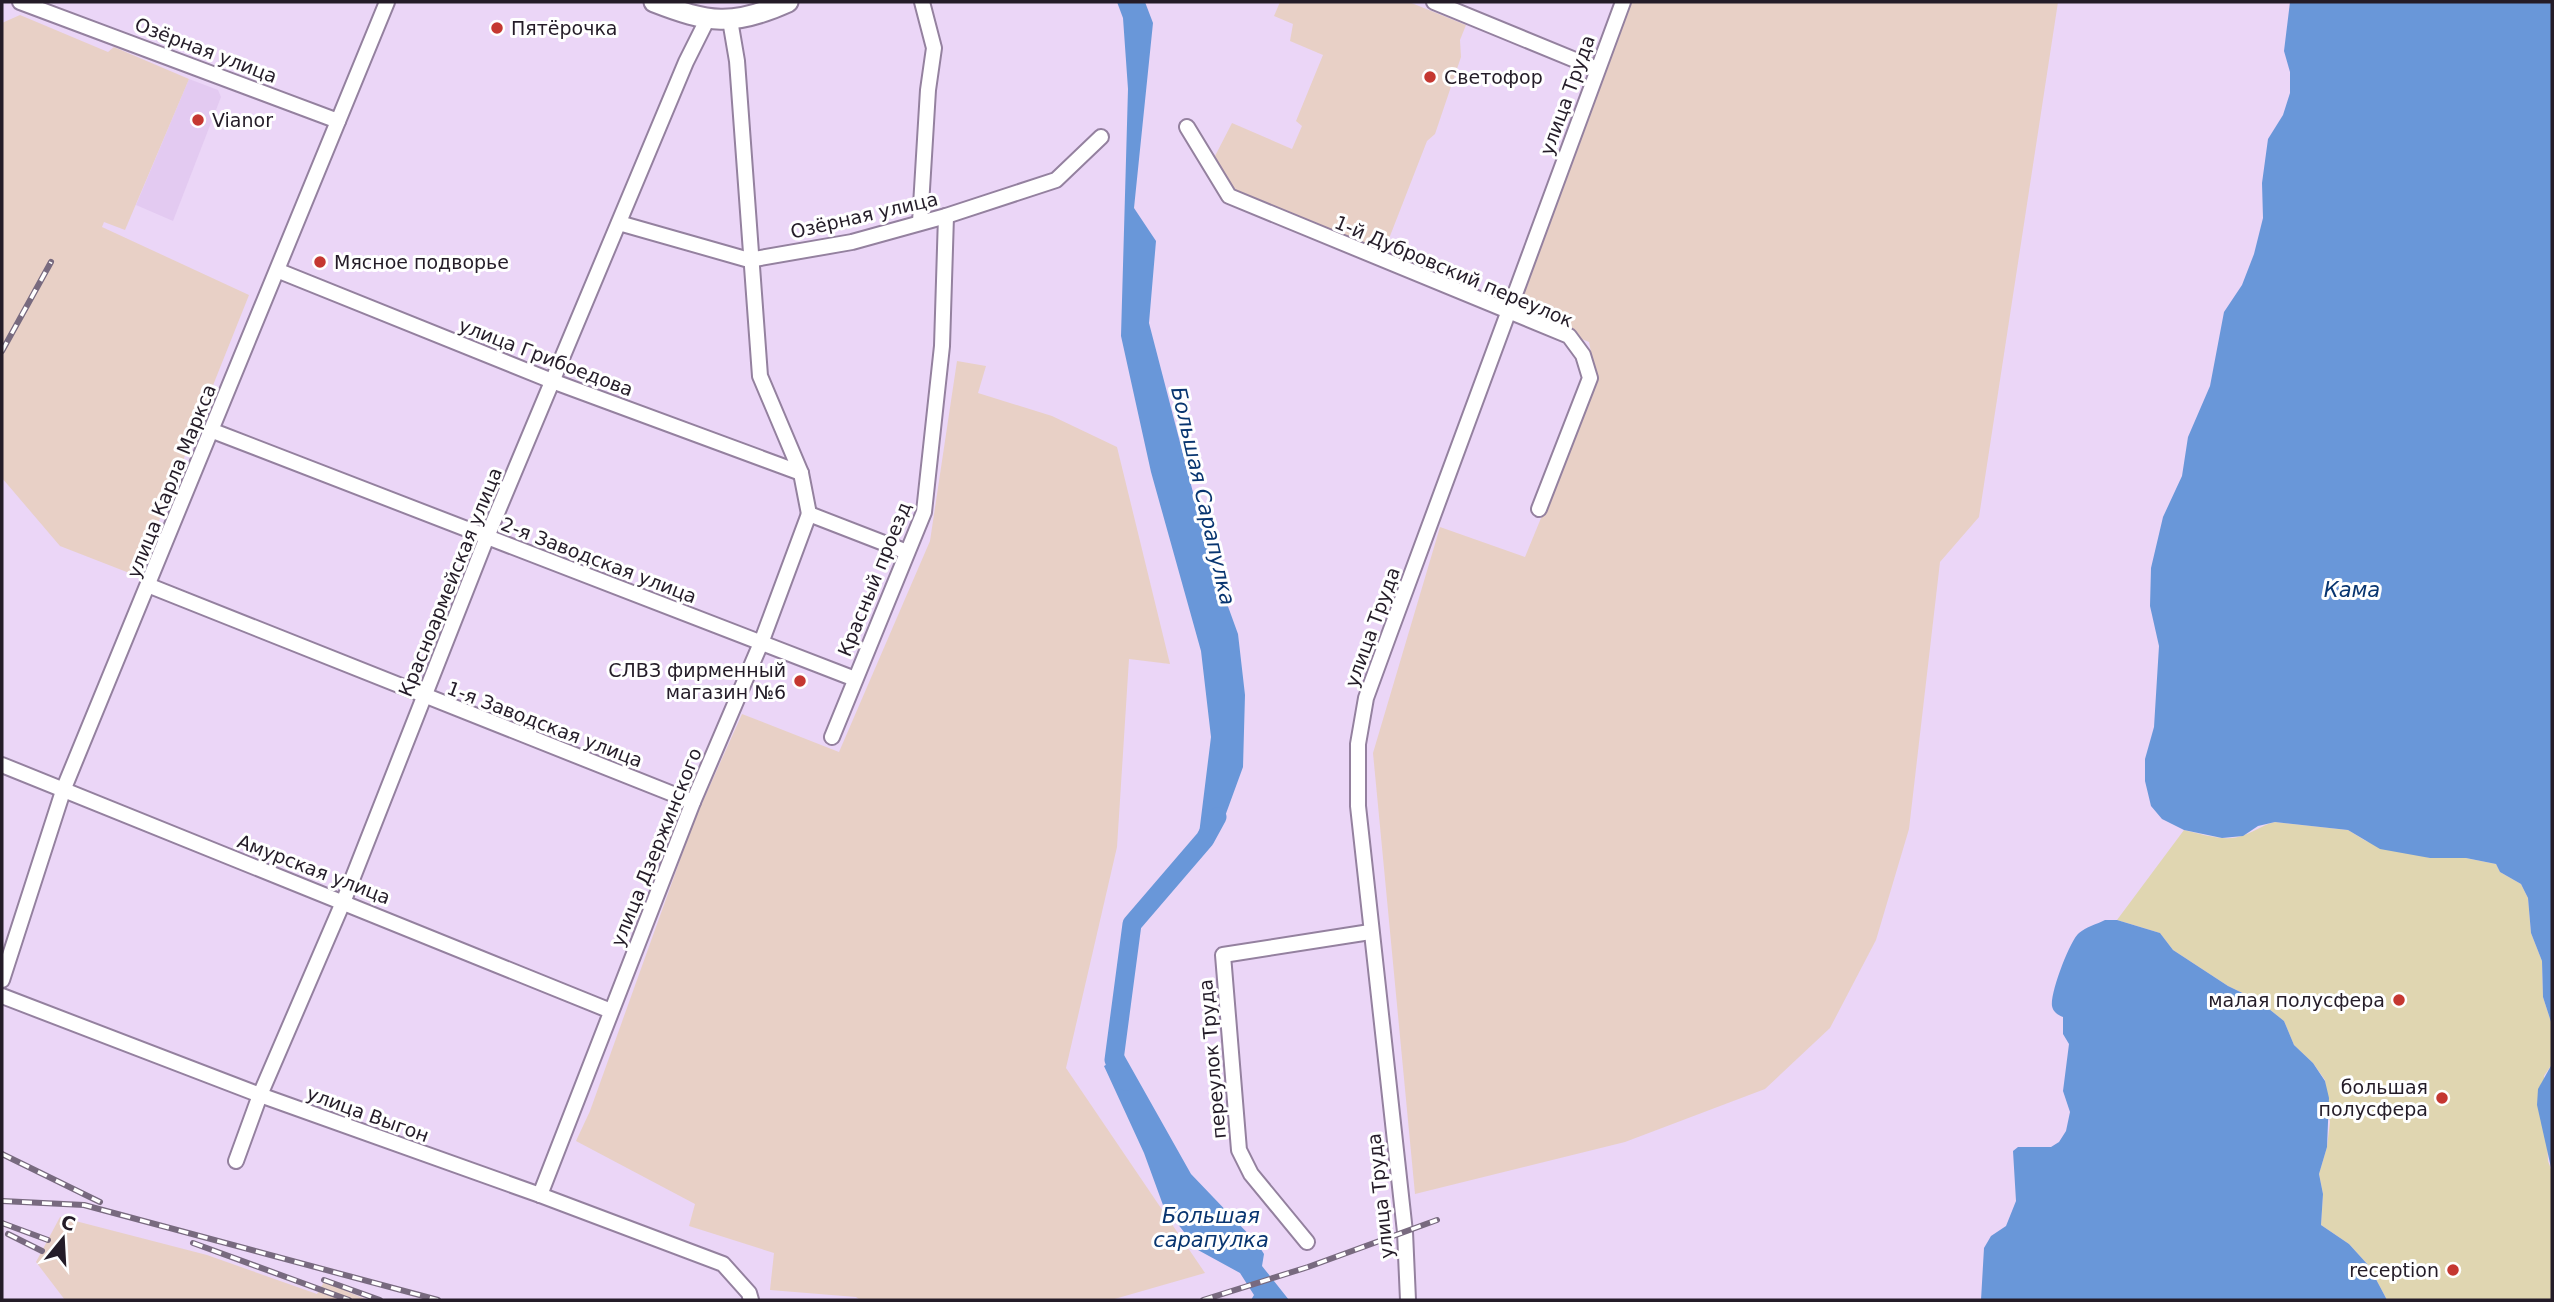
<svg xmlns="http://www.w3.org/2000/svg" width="2554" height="1302" viewBox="0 0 2554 1302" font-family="'DejaVu Sans',sans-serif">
<rect width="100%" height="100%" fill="#ebd6f7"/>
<!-- built -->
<path fill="#e3caf1" d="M189,79L218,90L221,97L173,221L136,205Z"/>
<!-- industrial -->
<g fill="#e8d0c6">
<path d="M1280,2H1409L1466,25L1460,40L1461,57L1435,134L1427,141L1383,254L1234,190L1215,156L1232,123L1292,149L1302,126L1296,121L1323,55L1290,41L1293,24L1274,16Z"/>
<path d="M1632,2H2058L1979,517L1940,562L1909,829L1876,940L1830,1028L1765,1089L1625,1142L1415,1194L1373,753L1440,527L1525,557L1585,411L1596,378L1589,342L1517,313Z"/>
<path d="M20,15L108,52L114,47L189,79L125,230L104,222L102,227L249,295L137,576L60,546L2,478V23Z"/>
<path d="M957,361L986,366L978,393L1052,416L1117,447L1170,664L1129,659L1117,847L1066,1068L1205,1273L1111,1300H860L856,1297L770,1290L774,1253L689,1226L695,1204L576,1141L590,1111L694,821L742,714L839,752L930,541Z"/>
<path d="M60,1217L207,1255L317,1294L324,1282L368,1300H65L36,1262Z"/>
</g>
<!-- sand -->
<path fill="#e0d6b1" d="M2275,822L2348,830L2366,841L2430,858H2466L2496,864L2500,872L2521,884L2528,898L2531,933L2542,961L2543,997L2552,1025V1064L2544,1076L2548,1161L2552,1172V1300H2387L2369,1266L2349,1244L2321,1225L2323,1194L2319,1174L2327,1147L2330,1122L2325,1080L2313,1063L2294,1045L2284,1021L2259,1001L2228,986L2173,950L2160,933L2117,920L2184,830C2202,834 2226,843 2244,835C2256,831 2262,825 2275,822Z"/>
<!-- water -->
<g fill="#6997d9">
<path d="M1117,2H1145L1153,23L1134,208L1156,241L1149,323L1209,554L1238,634L1245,695L1243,767L1224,819L1207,841L1199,834L1211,737L1201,651L1151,472L1121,336L1128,89L1123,18Z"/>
<path d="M2290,2H2552V1025L2543,997L2542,961L2531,933L2528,898L2521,884L2500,872L2496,864L2466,858H2430L2380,849L2348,830L2275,822L2258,826L2243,836L2222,838L2184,830L2162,819L2151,806L2145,781V759L2154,727L2159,646L2150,606L2151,568L2163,517L2182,476L2188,437L2210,386L2224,312L2242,285L2254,254L2263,218L2262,183L2268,139L2283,115L2290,93V72L2284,51Z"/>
<path d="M2105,920H2117L2160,933L2173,950L2228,986L2259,1001L2284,1021L2294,1045L2313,1063L2325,1081L2329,1098L2327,1147L2319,1174L2323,1194L2321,1225L2349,1244L2369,1266L2387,1300H1981L1984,1248L1991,1236L2006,1226L2016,1201L2013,1151L2018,1147H2051L2059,1142L2066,1131L2070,1112L2063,1091L2069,1044L2063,1034V1017C2058,1015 2053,1012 2052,1006C2050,993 2070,940 2079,933C2086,927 2097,924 2105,920Z"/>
<path d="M1124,1055L1191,1174L1257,1243L1264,1254L1262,1266L1289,1300H1251L1254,1295L1240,1273L1198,1250L1163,1205L1144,1153L1104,1066Z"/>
<path d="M2552,1064V1172L2537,1105L2538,1089Z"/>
</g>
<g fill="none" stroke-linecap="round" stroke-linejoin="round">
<!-- river -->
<path stroke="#6997d9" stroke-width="19" d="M1126,1081L1114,1060L1132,924L1205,839L1217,817"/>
<!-- minor casing -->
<g stroke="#94819f" stroke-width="18">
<g id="minor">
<path d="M20,2L338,121"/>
<path d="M1434,2L1597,69"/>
<path d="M730,20L737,61L760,376L801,473L809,514"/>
<path d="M1187,127L1229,196L1569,336L1583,355L1590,378L1539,509"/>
<path d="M920,222L928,90L934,48L922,2"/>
<path d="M619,223L749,260L852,242L946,216L1056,180L1101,137"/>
<path d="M279,271L552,381L801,473"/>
<path d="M213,431L855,679"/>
<path d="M809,514L907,552"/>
<path d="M150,586L693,802"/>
<path d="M832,737L924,512L942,346L946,216"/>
<path d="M2,765L611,1011"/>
<path d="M2,980L64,788L387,2"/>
<path d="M2,996L260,1095L540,1195L723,1264L749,1293L751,1300"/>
<path d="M236,1161L260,1095L344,900L487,537L686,62L707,20"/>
<path d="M540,1195L693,802L761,643L809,514"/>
<path d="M1307,1242L1251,1174L1239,1150L1223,955L1370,932"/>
<path d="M1408,1300L1405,1232L1358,806V744L1366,698L1389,635L1623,2"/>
</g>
</g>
<!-- secondary casing -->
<g stroke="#94819f" stroke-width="23">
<path id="secondary" d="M654,2C708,23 733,27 788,2"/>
</g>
<!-- minor -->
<use href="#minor" stroke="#fff" stroke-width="14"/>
<!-- secondary -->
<use href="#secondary" stroke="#fff" stroke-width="19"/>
<!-- rail casing -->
<g stroke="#786a7f" stroke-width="6">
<g id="rail">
<path d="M2,351L51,262"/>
<path d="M2,1154L100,1202"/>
<path d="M2,1201L84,1205L438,1300"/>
<path d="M2,1223L48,1240"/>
<path d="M8,1234L42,1251"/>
<path d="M193,1243L349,1300"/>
<path d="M324,1280L380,1300"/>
<path d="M1203,1300L1308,1267L1437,1220"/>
</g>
</g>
<!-- rail -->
<use href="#rail" stroke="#fff" stroke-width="3.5" stroke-dasharray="10" stroke-linecap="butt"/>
</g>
<!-- markers -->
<g fill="#c53731" stroke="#fff" stroke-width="2.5">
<circle cx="497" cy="28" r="7"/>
<circle cx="1430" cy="77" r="7"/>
<circle cx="198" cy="120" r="7"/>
<circle cx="320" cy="262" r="7"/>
<circle cx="800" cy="681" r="7"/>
<circle cx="2399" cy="1000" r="7"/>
<circle cx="2442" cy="1098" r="7"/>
<circle cx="2453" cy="1270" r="7"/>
</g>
<g text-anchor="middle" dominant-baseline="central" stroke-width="6" stroke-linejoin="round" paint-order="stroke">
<!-- poi labels -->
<g font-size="19" fill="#241c28" stroke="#fff" text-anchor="start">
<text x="511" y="28">Пятёрочка</text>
<text x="1444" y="77">Светофор</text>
<text x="212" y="120">Vianor</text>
<text x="334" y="262">Мясное подворье</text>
<text x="786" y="670" text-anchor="end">СЛВЗ фирменный<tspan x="786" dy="22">магазин №6</tspan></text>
<text x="2385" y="1000" text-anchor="end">малая полусфера</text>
<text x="2428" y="1087" text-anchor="end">большая<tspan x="2428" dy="22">полусфера</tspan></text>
<text x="2439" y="1270" text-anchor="end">reception</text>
</g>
<!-- street labels -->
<g font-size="19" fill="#241c28" stroke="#fff">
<text transform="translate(206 50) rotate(21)">Озёрная улица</text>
<text transform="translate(1567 95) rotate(-70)">улица Труда</text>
<text transform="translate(864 215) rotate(-13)">Озёрная улица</text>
<text transform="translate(1454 271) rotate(23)">1-й Дубровский переулок</text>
<text transform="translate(546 357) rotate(21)">улица Грибоедова</text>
<text transform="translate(171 481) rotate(-68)">улица Карла Маркса</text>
<text transform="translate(599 560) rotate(21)">2-я Заводская улица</text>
<text transform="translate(874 579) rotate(-68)">Красный проезд</text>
<text transform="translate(450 582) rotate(-68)">Красноармейская улица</text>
<text transform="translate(1372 627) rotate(-70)">улица Труда</text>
<text transform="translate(545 724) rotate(21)">1-я Заводская улица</text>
<text transform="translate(656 847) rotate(-68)">улица Дзержинского</text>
<text transform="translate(314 869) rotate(21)">Амурская улица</text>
<text transform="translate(1212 1059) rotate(-95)">переулок Труда</text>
<text transform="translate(368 1114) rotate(20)">улица Выгон</text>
<text transform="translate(1380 1196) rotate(-96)">улица Труда</text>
</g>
<!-- water labels -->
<g font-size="21" font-style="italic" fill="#083570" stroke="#fff">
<text transform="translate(1203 496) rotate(77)">Большая Сарапулка</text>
<text x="2352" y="590">Кама</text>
<text x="1211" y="1216">Большая<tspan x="1211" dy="24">сарапулка</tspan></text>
</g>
</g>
<!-- border -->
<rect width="2554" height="1302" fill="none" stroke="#241c28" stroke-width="7"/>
<!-- north arrow -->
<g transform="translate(63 1239) rotate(18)" stroke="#ffffff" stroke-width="5" paint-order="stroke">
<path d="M0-5L12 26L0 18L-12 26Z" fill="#241c28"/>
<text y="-10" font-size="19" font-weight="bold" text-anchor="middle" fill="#241c28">С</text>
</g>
</svg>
